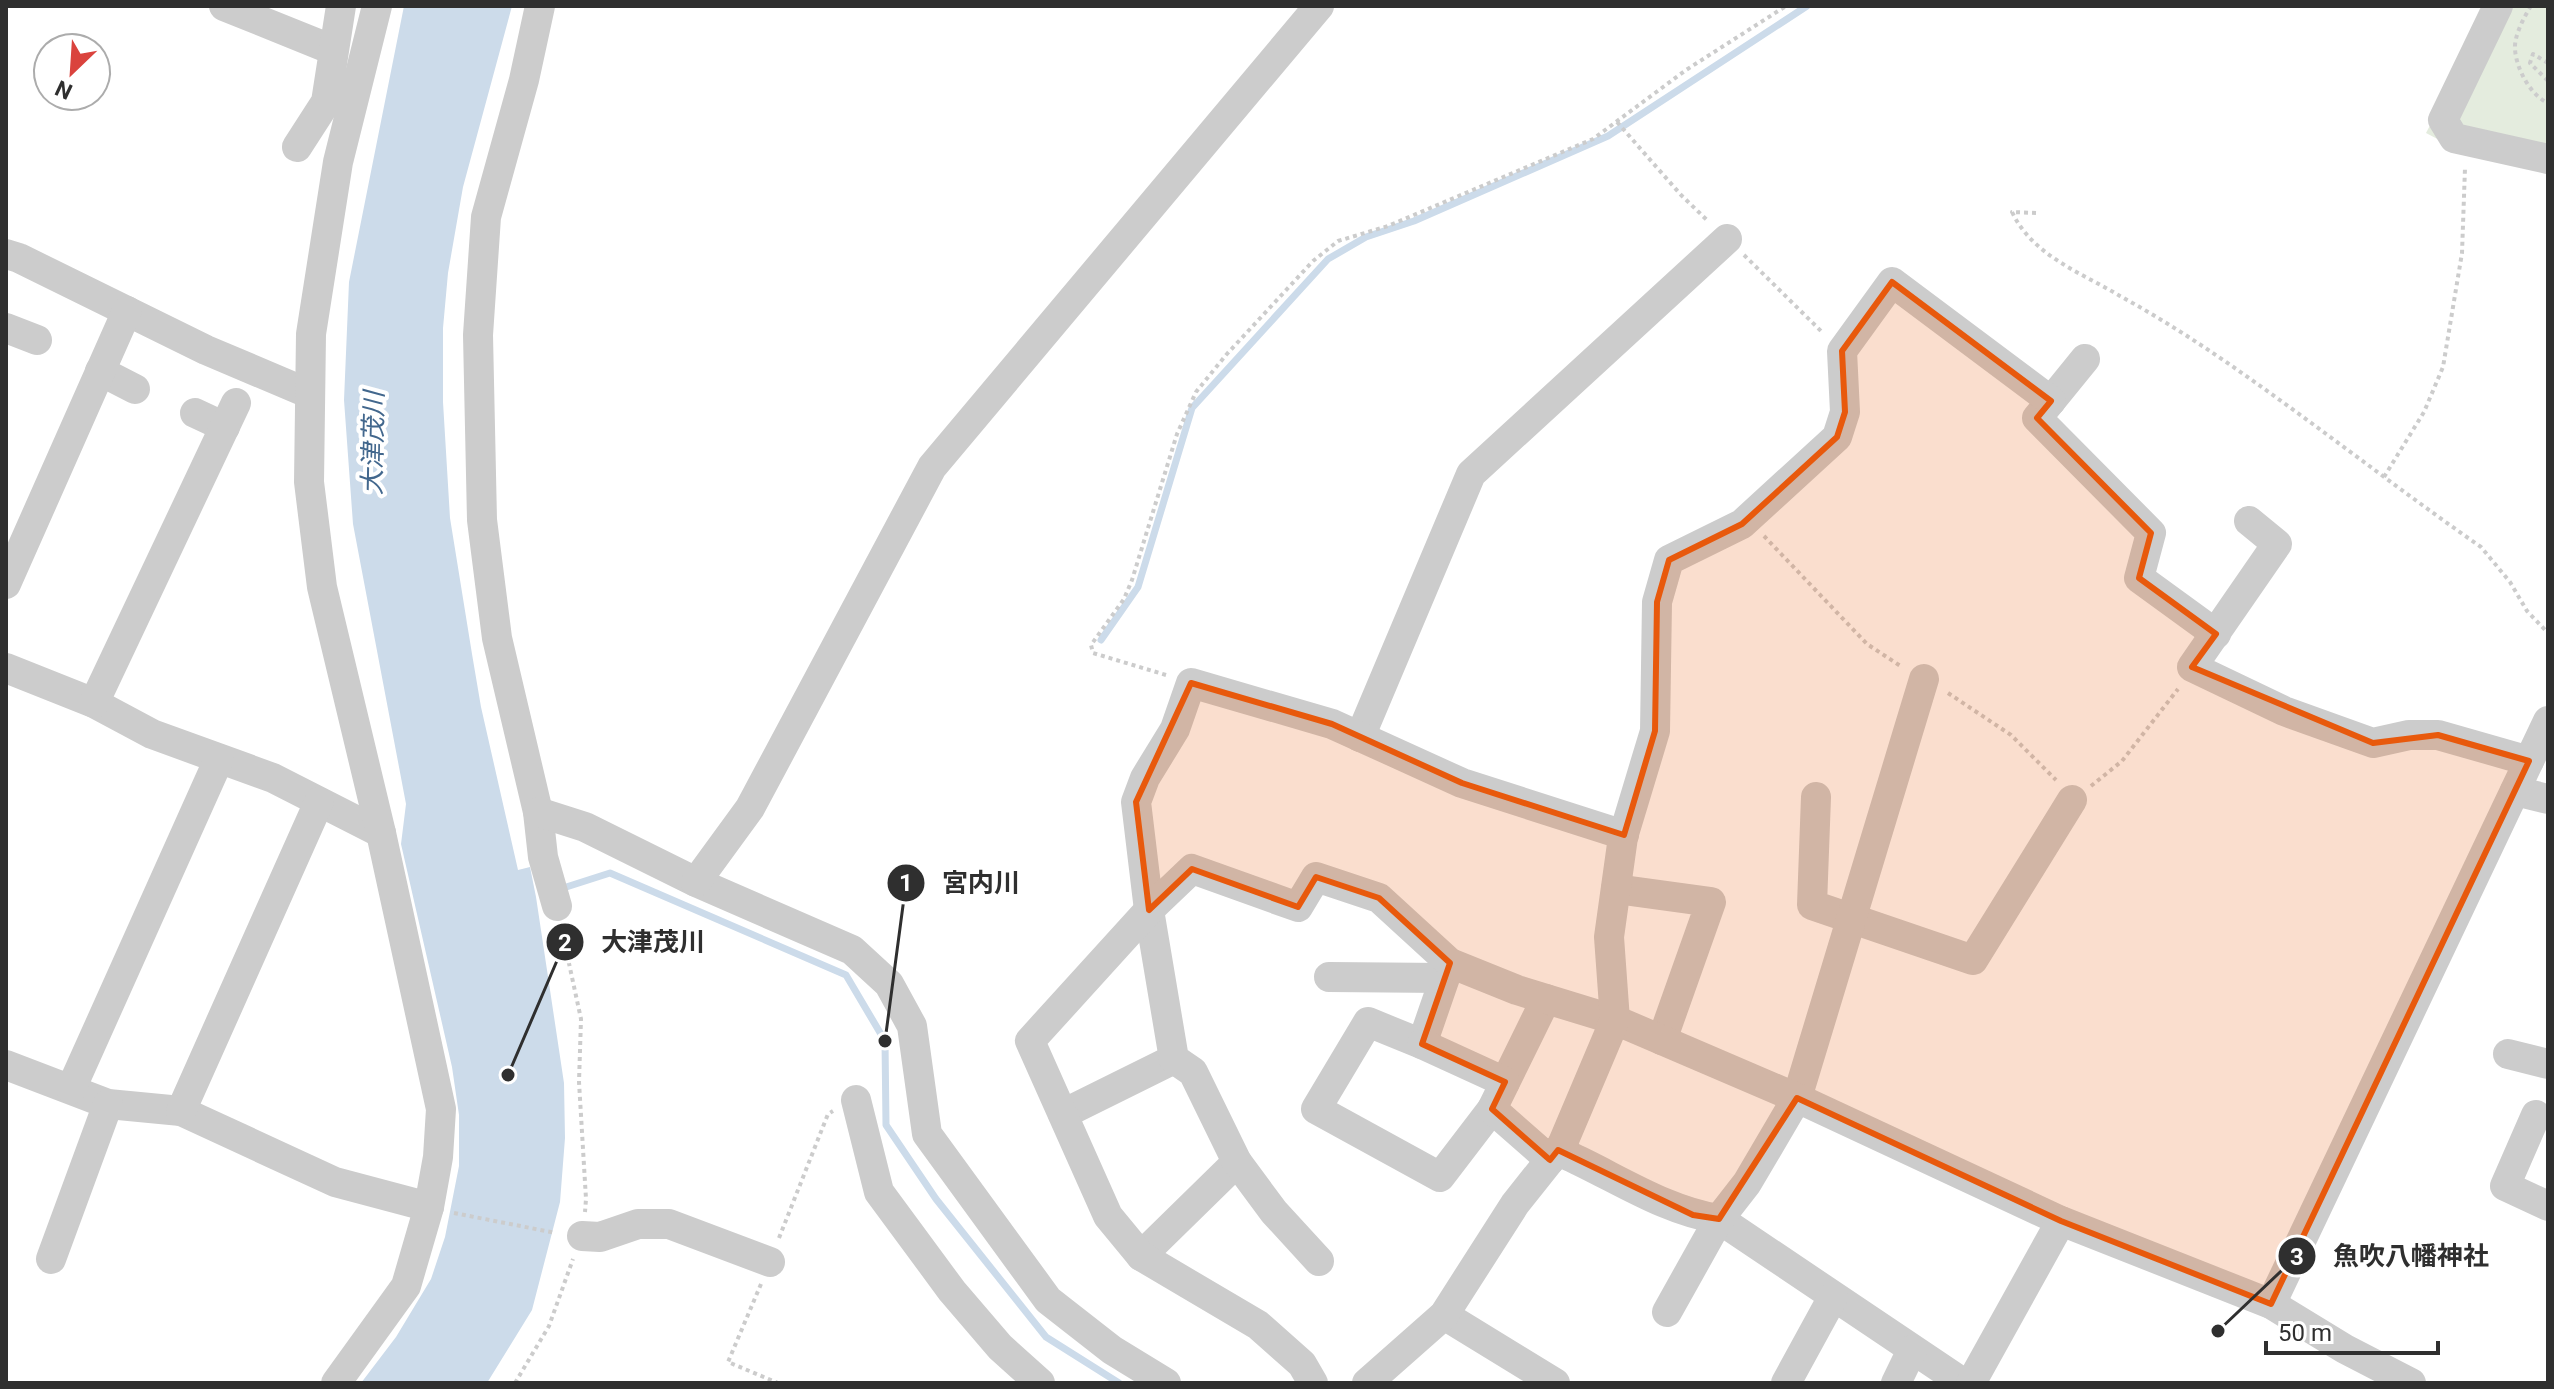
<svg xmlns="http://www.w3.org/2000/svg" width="2554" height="1389" viewBox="0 0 2554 1389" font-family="Roboto,'Noto Sans JP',sans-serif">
<rect width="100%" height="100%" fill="#fff"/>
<!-- green -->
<path fill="#e4ecde" d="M2493,6H2548V166L2447,144L2426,133Z"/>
<!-- water -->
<path fill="#ccdbea" d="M404,6H512L463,187L448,273L443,328V402L450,518L472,654L481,707L518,870L530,867L536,897L564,1083L565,1138L560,1202L532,1310L487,1383H361L396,1337L431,1279L445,1237L459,1166V1115L452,1067L401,844L406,804L353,524L344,400L349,282Z"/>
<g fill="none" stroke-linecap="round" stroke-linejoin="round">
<!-- stream -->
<g stroke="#ccdbea" stroke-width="7">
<path d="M1101,640L1138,587L1192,408L1328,259L1366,237L1414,221L1608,136L1807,6"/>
<path d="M560,889L610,873L846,975L885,1041L886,1125L936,1199L1046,1337L1119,1383"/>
</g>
<!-- path -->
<g stroke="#ccc" stroke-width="4" stroke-dasharray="4 4" stroke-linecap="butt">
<path d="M2531,6C2524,17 2514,36 2515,49C2516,68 2530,95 2548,103"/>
<path d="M2548,63L2533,54L2530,63L2548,81"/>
<path d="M1617,122L1681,195L1708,221"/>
<path d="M2036,213L2012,212C2033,256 2080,272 2120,296C2164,320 2208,349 2249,378C2327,433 2402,492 2481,547L2510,582L2527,611L2548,633"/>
<path d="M1744,255L1823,333"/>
<path d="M2384,477L2424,412L2443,367L2462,253L2465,168"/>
<path d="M1764,536L1867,644L1902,667"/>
<path d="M1166,675L1093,653L1091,645L1124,599L1132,580L1177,434L1196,392L1226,355L1313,261L1338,241L1388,226L1593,139L1686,70L1786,6"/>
<path d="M1948,693L2011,735L2056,780"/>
<path d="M2091,786L2122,761L2178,689"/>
<path d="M562,931L581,1019L579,1082L586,1199L585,1212"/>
<path d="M454,1213L556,1233"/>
<path d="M779,1238L828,1114L833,1111"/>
<path d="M761,1284L728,1362L778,1383"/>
<path d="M515,1383L549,1326L573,1259"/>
</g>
<!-- minor -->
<g stroke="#ccc" stroke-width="30">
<path d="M224,6L333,50"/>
<path d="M540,6L524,80L486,217L478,335L482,520L497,638L538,812L543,857L557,906"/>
<path d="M2498,6L2443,120L2454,138L2548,159"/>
<path d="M297,147L326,102L341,6"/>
<path d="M6,254L19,258L206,350L310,394"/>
<path d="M6,328L37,340"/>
<path d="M2085,359L2037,418L2151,533L2139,578L2216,634"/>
<path d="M100,371L135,389"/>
<path d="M195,413L225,427"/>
<path d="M2249,521L2277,544L2192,667L2284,711L2373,743L2409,735H2438L2529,761"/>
<path d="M6,584L127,311"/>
<path d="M6,668L94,703L152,734L273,778L381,833"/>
<path d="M94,703L236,403"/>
<path d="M1360,737L1471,474L1727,239"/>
<path d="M2515,791L2548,799"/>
<path d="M1816,797L1812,905L1973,960L2072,800"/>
<path d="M538,812L585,827L696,882L852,950L889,984L912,1026L927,1134L1048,1300L1112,1350L1166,1383"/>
<path d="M696,882L750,808L932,467L1319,6"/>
<path d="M1616,889L1711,902L1662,1040"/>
<path d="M1450,963L1422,1044L1368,1022L1316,1109L1440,1177L1492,1109L1546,999"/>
<path d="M1329,977L1444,978"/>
<path d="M1422,1044L1505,1082"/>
<path d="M2508,1054L2548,1064"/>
<path d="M6,1065L108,1104L181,1111L335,1182L429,1207"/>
<path d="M71,1089L219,759"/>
<path d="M856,1100L879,1192L952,1291L1000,1347L1040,1383"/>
<path d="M1492,1109L1550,1160"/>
<path d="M181,1111L319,802"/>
<path d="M1063,1114L1174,1059"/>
<path d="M2536,1115L2505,1186L2548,1206"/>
<path d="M1562,1145L1569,1156C1617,1178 1666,1211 1719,1219L1963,1383"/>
<path d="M582,1236L600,1237L638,1224H669L770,1262"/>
<path d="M1141,1256L1237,1162"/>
<path d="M51,1259L108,1104"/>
<path d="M1319,1261L1274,1212L1237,1162L1193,1072L1174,1059L1149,910L1136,802L1145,778L1175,729L1191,683L1332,724L1462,783L1624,835"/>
<path d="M2271,1304L2548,721"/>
<path d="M1667,1312L1719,1219L1747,1183L1797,1098L1924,679"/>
<path d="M1444,1315L1555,1383"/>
<path d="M336,1383L406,1286L429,1207L438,1157L441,1109L381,833L322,587L309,482L311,334L338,162L377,6"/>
<path d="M1313,1383L1302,1364L1258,1325L1141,1256L1108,1216L1030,1041L1149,910L1192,869L1298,907L1316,877L1379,898L1450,963L1517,990L1615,1020L1797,1098L2061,1221L2271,1304L2345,1349L2411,1383"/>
<path d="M1367,1383L1444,1315L1515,1204L1562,1145L1615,1020L1609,937L1623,837L1655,731L1657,602L1669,560L1742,524L1837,437L1845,412L1842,351L1892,282L2051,401"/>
<path d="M1786,1383L1833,1297"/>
<path d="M1896,1383L1912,1350"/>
<path d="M1971,1383L2061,1221"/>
</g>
</g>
<!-- marked area -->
<path fill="#e8590c" fill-opacity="0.2" stroke="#e8590c" stroke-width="6" stroke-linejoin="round" d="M1892,282L2051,401L2037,418L2151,533L2139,578L2216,634L2192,667L2373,743L2438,735L2529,761L2271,1304L2061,1221L1797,1098L1719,1219L1693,1215L1558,1150L1550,1160L1492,1109L1505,1082L1422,1044L1450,963L1379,898L1316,877L1298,907L1192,869L1149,910L1136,802L1191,683L1332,724L1462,783L1624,835L1655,731L1657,602L1669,560L1742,524L1837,437L1845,412L1842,351Z"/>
<g text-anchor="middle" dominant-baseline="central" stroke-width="8" stroke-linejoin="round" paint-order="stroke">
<!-- water labels -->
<g font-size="26" font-style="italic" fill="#42678d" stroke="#fff">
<text transform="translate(373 443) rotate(-89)">大津茂川</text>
</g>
</g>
<!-- callouts -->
<path fill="none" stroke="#2f2f2f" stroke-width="3" d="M885 1041L906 883M508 1075L565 942M2218 1331L2297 1256"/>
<g fill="#2f2f2f" stroke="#fff" stroke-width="3">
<circle cx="885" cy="1041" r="8"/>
<circle cx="508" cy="1075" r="8"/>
<circle cx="2218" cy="1331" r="8"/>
<circle cx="906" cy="883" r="20"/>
<circle cx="565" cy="942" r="20"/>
<circle cx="2297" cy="1256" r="20"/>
</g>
<g font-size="24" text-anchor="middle" font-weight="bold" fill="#fff">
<text x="906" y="891">1</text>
<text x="565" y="951">2</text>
<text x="2297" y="1265">3</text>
</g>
<g font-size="26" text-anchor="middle" font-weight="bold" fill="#2f2f2f" stroke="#fff" stroke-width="8" stroke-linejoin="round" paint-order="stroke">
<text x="981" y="892">宮内川</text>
<text x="653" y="951">大津茂川</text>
<text x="2411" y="1265">魚吹八幡神社</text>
</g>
<!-- border -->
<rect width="2554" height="1389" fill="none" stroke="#2f2f2f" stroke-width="16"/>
<!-- north arrow -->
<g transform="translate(72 72) rotate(205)"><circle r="38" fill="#ffffff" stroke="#acacac" stroke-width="2"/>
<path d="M0-6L14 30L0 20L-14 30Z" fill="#da433d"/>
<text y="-12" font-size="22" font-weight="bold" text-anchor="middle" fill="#2f2f2f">N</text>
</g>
<!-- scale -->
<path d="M2266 1341v12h172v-12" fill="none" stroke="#2f2f2f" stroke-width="4"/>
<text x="2278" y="1341" font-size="24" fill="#2f2f2f" stroke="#ffffff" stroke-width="6" paint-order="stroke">50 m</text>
</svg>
